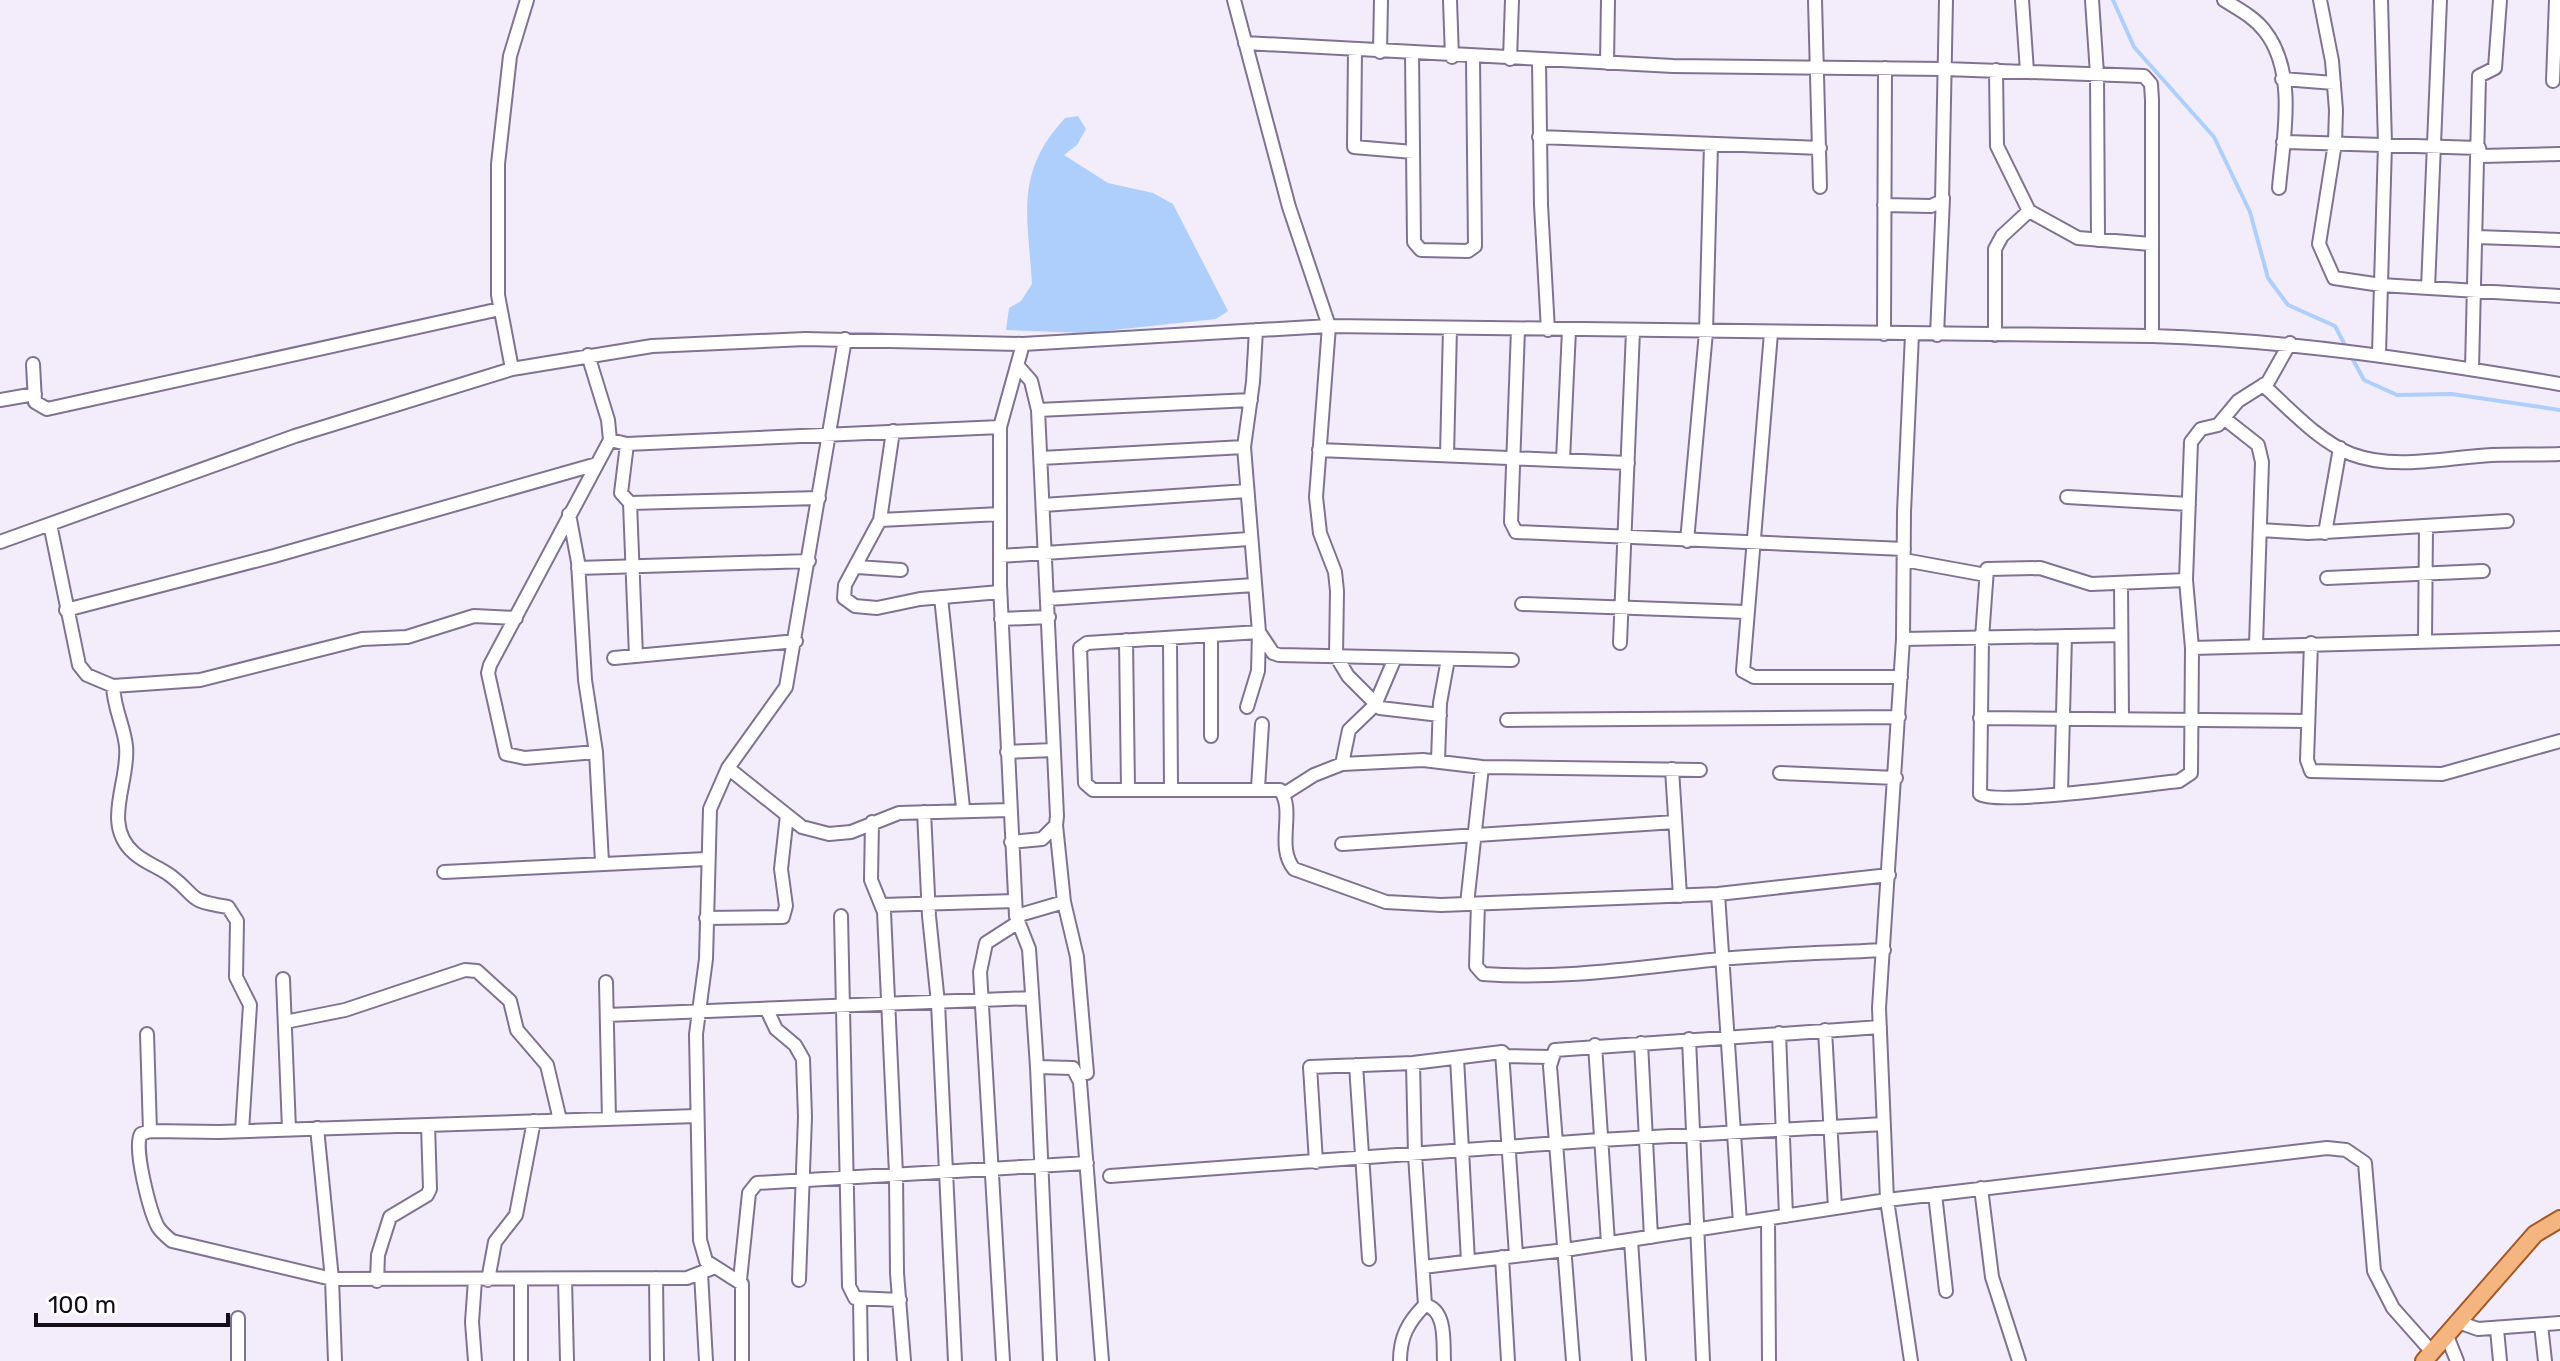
<svg xmlns="http://www.w3.org/2000/svg" width="2560" height="1361" font-family="Rubik,sans-serif">
	<style>
		.water { fill: #aecffb }
		.lines { fill: none; stroke-linecap: round; stroke-linejoin: round }
		.stream { stroke: #aecffb; stroke-width: 4 }
		.minor-casing { stroke: #807291; stroke-width: 16 }
		.major-casing { stroke: #a15a26; stroke-width: 20 }
		.minor { stroke: #fff; stroke-width: 12 }
		.major { stroke: #f5b581; stroke-width: 16 }
	</style>
	<rect width="100%" height="100%" fill="#f3edfb"/>
	<!-- water -->
	<path class="water" d="M 1078,116 L 1086,129 L 1077,145 L 1064,155 L 1108,183 L 1153,193 L 1173,204 L 1228,311 L 1216,319 L 1086,333 L 1006,330 L 1009,308 L 1021,301 L 1032,284 C 1028,216 1014,173 1065,118 Z"/>
	<g class="lines">
		<!-- stream -->
		<path class="stream" d="M 2113,0 L 2134,47 L 2214,137 L 2250,212 L 2268,278 L 2288,305 L 2335,326 L 2347,349
			M 2351,356 L 2364,380 L 2397,395 L 2452,394 L 2560,410"/>
		<defs>
			<path id="minor" d="M 1234,0 L 1289,207 L 1329,326 L 1316,497 L 1320,533 L 1335,572 L 1337,591 L 1336,656 L 1348,676 L 1380,708 L 1440,715
				M 1450,0 L 1452,57
				M 1815,0 L 1820,187
				M 2022,0 L 2027,71
				M 2092,0 L 2097,74 L 2098,240
				M 2224,0 C 2238,9 2254,17 2264,30 C 2298,72 2283,140 2279,188
				M 2320,0 L 2332,61 L 2336,110 L 2335,143 L 2319,244 L 2334,278 L 2381,285 L 2560,296
				M 1245,43 L 1673,66 L 1945,69 L 2144,76 L 2151,84 L 2152,100 L 2152,336
				M 1355,50 L 1354,147 L 1413,152
				M 1380,52 L 1381,0
				M 1412,54 L 1414,242 L 1421,250 L 1468,251 L 1475,246 L 1473,58
				M 1510,59 L 1512,0
				M 1539,61 L 1541,205 L 1548,330
				M 1607,63 L 1608,0
				M 1996,70 L 1997,146 L 2029,211 L 2078,238 L 2151,244
				M 2282,79 L 2334,83
				M 2553,81 L 2556,0
				M 1539,137 L 1820,148
				M 2283,142 L 2479,148 L 2481,156 L 2560,154
				M 1884,205 L 1931,206 L 1942,201 L 1946,0
				M 2476,237 L 2560,240
				M 2428,288 L 2440,0
				M 1518,329 L 1511,522 L 1516,532 L 1904,549
				M 1771,333 L 1743,671 L 1754,677 L 1901,677
				M 1884,334 L 1885,68
				M 1912,334 L 1904,512 L 1903,639 L 1879,1008 L 1887,1200 L 2327,1148 L 2346,1150 L 2365,1163 L 2374,1271 L 2393,1308 L 2432,1352
				M 1937,335 L 1943,198
				M 1995,335 L 1995,249 L 2002,236 L 2029,211
				M 1023,344 L 1000,427 L 1000,585 L 1016,916 L 1029,949 L 1037,1067 L 1073,1068 L 1080,1082 L 1102,1361
				M 2379,354 L 2385,144 L 2381,0
				M 588,355 L 608,420 L 610,440 L 490,665 L 488,673 L 506,754 L 525,758 L 596,752
				M 33,364 L 35,402 L 47,409 L 500,309
				M 512,369 L 498,295 L 498,164 L 510,56 L 527,0
				M 2472,369 L 2479,76 L 2495,68 L 2500,0
				M 2263,385 C 2289,408 2318,441 2351,454 C 2396,471 2446,457 2492,455 C 2514,454 2537,455 2560,454
				M 0,400 L 35,394
				M 1038,410 L 1251,400
				M 2225,419 L 2258,445 L 2262,462 L 2256,645
				M 893,431 L 880,520 L 845,585 L 844,598 L 855,606 L 877,608 L 920,599 L 1000,592
				M 610,440 L 627,444 L 1000,427
				M 627,444 L 621,493 L 630,503 L 819,498
				M 1319,450 L 1628,463
				M 1447,455 L 1450,328
				M 1041,458 L 1244,447
				M 1563,460 L 1569,330
				M 2067,497 L 2189,504
				M 630,503 L 636,656
				M 1043,505 L 1247,491
				M 569,514 L 578,562 L 585,680 L 596,752 L 602,862
				M 880,520 L 1000,514
				M 50,524 L 79,665 L 87,675 L 113,686 L 200,680 L 362,639 L 407,637 L 474,616 L 516,618
				M 2261,530 L 2308,533 L 2507,521
				M 2325,533 L 2340,448
				M 1687,541 L 1706,332 L 1711,144
				M 0,542 L 295,436 L 512,369 L 652,346 L 805,339 L 1023,344 L 1329,326 L 2152,336 C 2290,340 2424,361 2560,384
				M 1000,556 L 1249,539
				M 1904,560 L 1986,575
				M 857,567 L 901,570
				M 578,568 L 809,561
				M 2327,578 L 2483,571
				M 2186,580 L 2091,584 L 2040,568 L 1987,569 L 1982,638 L 1980,794 C 1996,806 2149,784 2179,781 L 2191,773 L 2192,648 L 2186,580 L 2191,442 L 2201,429 L 2218,425 L 2238,401 L 2268,382 L 2290,343
				M 2121,583 L 2122,719
				M 941,597 L 963,808
				M 1048,599 L 1254,585
				M 1522,604 L 1746,612
				M 66,610 L 274,556 L 597,464
				M 1001,619 L 1049,617
				M 1170,638 L 1171,789
				M 1903,639 L 2121,635
				M 1126,640 L 1128,789
				M 2425,641 L 2426,526
				M 1620,643 L 1633,331
				M 2311,643 L 2307,760 L 2311,771 L 2442,774 L 2560,741
				M 2192,648 L 2560,638
				M 614,658 L 796,641
				M 1512,660 L 1279,655 L 1273,653 L 1259,632 L 1087,643 L 1080,648 L 1085,783 L 1093,790 L 1280,790 C 1296,811 1275,846 1294,869 L 1386,902 L 1441,905 L 1718,894 L 1889,875
				M 113,686 C 114,709 124,726 126,746 C 130,781 101,824 134,853 C 145,863 159,867 171,876 C 200,898 184,900 228,907 L 237,921 L 236,977 L 250,1005 L 242,1131
				M 1247,707 L 1258,671 L 1259,632 L 1244,447 L 1253,382 L 1256,330
				M 1980,718 L 2308,721
				M 1507,720 L 1899,717
				M 1211,736 L 1211,635
				M 1007,752 L 1054,750
				M 1438,761 L 1440,703 L 1448,659
				M 1342,764 L 1349,730 L 1375,705 L 1395,658
				M 728,768 L 802,827 L 829,834 L 851,832 L 899,813 L 1010,810
				M 1672,769 L 1680,896
				M 1780,773 L 1896,778
				M 1258,788 L 1262,724
				M 2061,793 L 2065,636
				M 1284,794 L 1314,775 L 1342,764 L 1423,760 L 1482,767 L 1700,770
				M 924,812 L 929,916 L 938,1003 L 955,1361
				M 872,822 L 871,880 L 884,912 L 896,1174 L 897,1273 L 904,1361
				M 1056,825 L 1064,902 L 1077,957 L 1087,1073
				M 1011,842 L 1042,839 L 1056,825 L 1057,816 L 1038,410 L 1031,381 L 1017,365
				M 1342,844 L 1675,822
				M 444,872 L 706,859
				M 1718,894 L 1740,1223
				M 1467,904 L 1482,767
				M 1478,904 L 1476,966 L 1483,974 C 1563,980 1641,967 1720,959 C 1774,954 1830,953 1884,950
				M 882,905 L 1015,901
				M 841,916 L 849,1286 L 855,1298 L 900,1300
				M 1016,916 L 1064,902
				M 706,918 L 783,917 L 786,906 L 781,869 L 787,815
				M 283,979 L 289,1129
				M 606,982 L 609,1119
				M 767,1010 L 776,1029 L 795,1045 L 803,1059 L 805,1117 L 799,1280
				M 607,1015 L 1032,998
				M 285,1022 L 345,1010 L 465,970 L 477,971 L 510,1001 L 517,1030 L 547,1065 L 560,1120
				M 1825,1030 L 1835,1208
				M 1779,1033 L 1786,1216
				M 147,1034 L 150,1131
				M 1689,1039 L 1703,1361
				M 1641,1043 L 1651,1237
				M 1595,1045 L 1608,1243
				M 1502,1052 L 1516,1255
				M 1457,1058 L 1468,1261
				M 1356,1065 L 1369,1259
				M 1037,1067 L 1050,1361
				M 697,1116 L 219,1132 L 150,1131 L 141,1134 C 133,1148 150,1212 158,1227 C 162,1233 166,1236 172,1241 L 332,1279 L 687,1278 L 713,1268
				M 317,1128 L 332,1279 L 335,1361
				M 1316,1162 L 1310,1067 L 1413,1063 L 1502,1052 L 1506,1056 L 1552,1057
				M 1110,1176 L 1600,1140 L 1884,1124
				M 1981,1188 L 1992,1277 L 2019,1361
				M 1935,1194 L 1946,1291
				M 1768,1219 L 1769,1361
				M 1631,1240 L 1639,1361
				M 1502,1257 L 1508,1361
				M 1423,1267 L 1565,1250 L 1887,1200 L 1911,1361
				M 701,1273 L 706,1361
				M 656,1278 L 657,1361
				M 565,1279 L 567,1361
				M 488,1280 L 495,1242 L 516,1215 L 534,1121
				M 740,1280 L 749,1193 L 757,1183 L 1087,1163
				M 377,1281 L 378,1255 L 390,1217 L 427,1195 L 430,1189 L 428,1125
				M 860,1299 L 861,1361
				M 1425,1305 C 1447,1310 1443,1343 1444,1361
				M 238,1318 L 238,1361
				M 2458,1322 L 2478,1329 L 2560,1323
				M 2541,1325 L 2545,1361
				M 2497,1329 L 2500,1361
				M 2447,1336 L 2457,1361
				M 475,1361 L 472,1322 L 475,1280
				M 521,1361 L 521,1280
				M 742,1361 L 742,1284 L 706,1261 L 700,1240 L 696,1034 L 706,959 L 710,809 L 728,768 L 786,687 L 845,339
				M 1003,1361 L 980,972 L 986,943 L 1017,923
				M 1400,1361 C 1400,1337 1408,1322 1425,1305 L 1415,1155 L 1413,1063
				M 1573,1361 L 1550,1066 L 1555,1050 L 1880,1027"/>
			<path id="major" d="M 2424,1361 L 2535,1234 L 2560,1219"/>
		</defs>
		<!-- minor casing -->
		<use href="#minor" class="minor-casing"/>
		<!-- major casing -->
		<use href="#major" class="major-casing"/>
		<!-- minor -->
		<use href="#minor" class="minor"/>
		<!-- major -->
		<use href="#major" class="major"/>
	</g>
	<!-- scale -->
	<path d="M36 1313v12h192v-12" fill="none" stroke="#130e1a" stroke-width="4"/>
	<text x="48" y="1313" font-size="24" fill="#130e1a" stroke="#ffffff" stroke-width="6" paint-order="stroke">100 m</text>
</svg>
